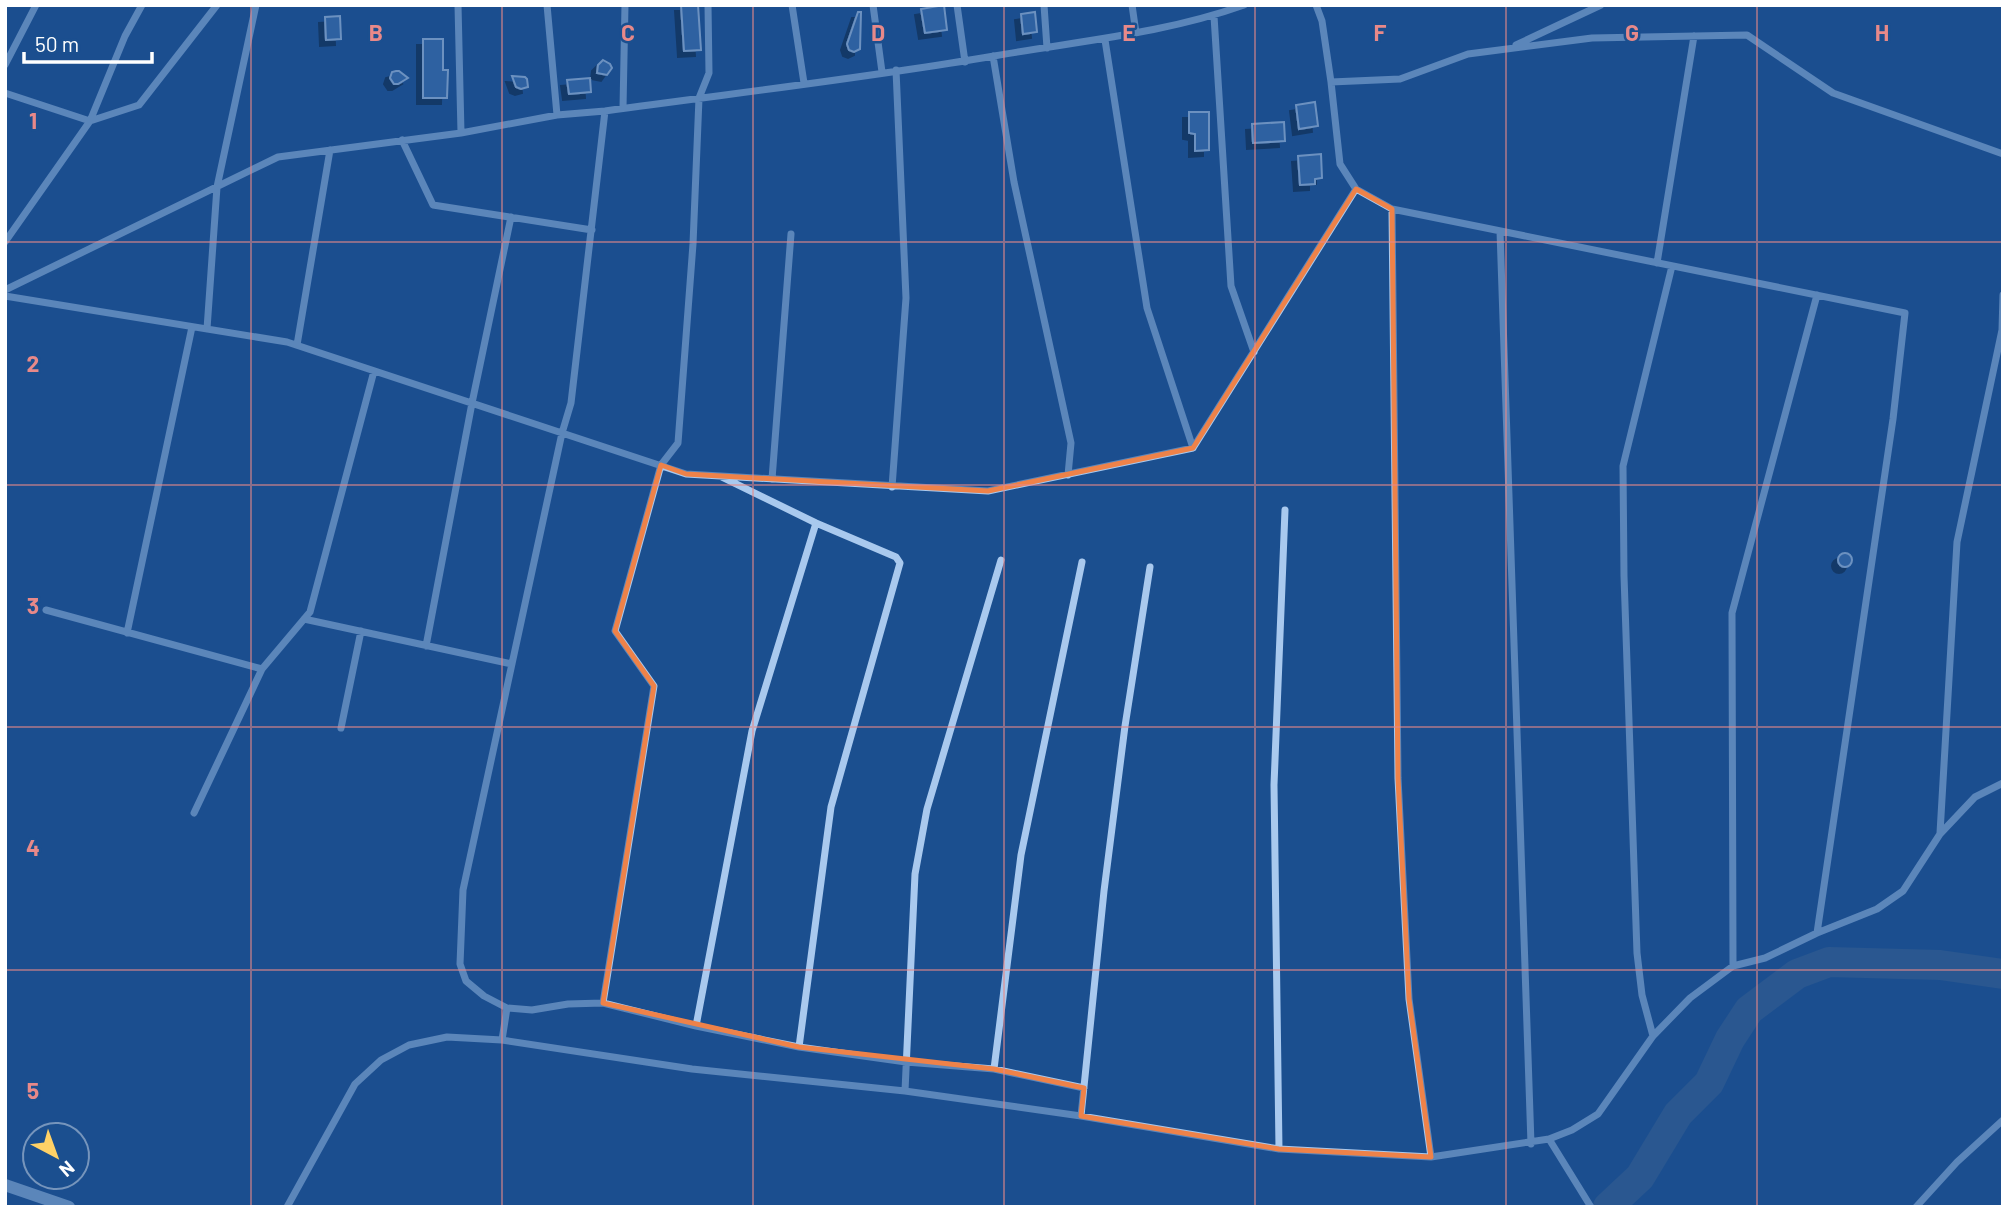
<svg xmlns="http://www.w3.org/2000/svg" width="2008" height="1212" font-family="Barlow,sans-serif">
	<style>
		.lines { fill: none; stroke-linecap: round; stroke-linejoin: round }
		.river { stroke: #3c6290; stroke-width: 30 }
		.building { fill: #4478b7; stroke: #cfe3fa; stroke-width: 2; filter: url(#shadow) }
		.minor { stroke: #a9c9ee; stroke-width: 7 }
		.tertiary { stroke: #a9c9ee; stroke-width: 12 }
		.marked { fill: none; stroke: #ee8249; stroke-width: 5; stroke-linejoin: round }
		.grid { fill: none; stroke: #e88989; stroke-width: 2; stroke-opacity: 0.55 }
		.grid-label { font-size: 23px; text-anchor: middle; font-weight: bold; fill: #e88989; stroke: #1b4f8f; stroke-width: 5; stroke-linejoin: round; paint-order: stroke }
	</style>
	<defs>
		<filter id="shadow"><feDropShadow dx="-6" dy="6" stdDeviation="0" flood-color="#0009"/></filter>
	</defs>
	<rect width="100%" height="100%" fill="#1b4f8f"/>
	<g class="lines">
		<!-- river -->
		<path class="river" d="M 1608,1207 L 1640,1177 L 1678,1114 L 1709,1083 L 1730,1039 L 1749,1010 L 1797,974 L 1829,962 L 1940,965 L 2003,974"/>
	</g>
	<!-- building -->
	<path class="building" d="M 681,5 L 698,5 L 701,50 L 684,51 Z
		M 944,5 L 947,30 L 925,33 L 921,9 Z
		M 858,12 L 861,12 L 860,49 L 854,52 L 849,50 L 847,44 Z
		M 1035,12 L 1037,32 L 1023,34 L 1021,14 Z
		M 340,16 L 341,39 L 326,40 L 325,17 Z
		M 423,39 L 443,39 L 443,70 L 448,70 L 447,98 L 423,98 Z
		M 603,60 L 610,64 L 612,68 L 607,75 L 597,73 L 598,65 Z
		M 396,71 L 399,71 L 408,78 L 398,84 L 394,84 L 390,78 L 392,72 Z
		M 512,76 L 525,77 L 527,79 L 528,87 L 521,89 L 516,87 Z
		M 590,78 L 591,92 L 569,94 L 567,80 Z
		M 1315,102 L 1318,126 L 1299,129 L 1296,105 Z
		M 1189,112 L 1209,112 L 1209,150 L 1195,151 L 1195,134 L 1189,133 Z
		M 1284,122 L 1285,141 L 1253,143 L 1252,124 Z
		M 1321,154 L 1322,178 L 1315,179 L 1315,184 L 1300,185 L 1298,156 Z
		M1838 560a7 7 0 1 1 14 0a7 7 0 1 1-14 0Z"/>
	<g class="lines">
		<!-- minor -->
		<path class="minor" d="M 458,5 L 461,133
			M 547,5 L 557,115
			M 792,5 L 804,83
			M 873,5 L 882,72
			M 957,5 L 965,62
			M 1044,5 L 1047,48
			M 1132,5 L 1136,33
			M 1316,5 L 1322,21 L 1331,82 L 1340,164 L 1356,189 L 1392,209 L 1905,313 L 1893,419 L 1817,933
			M 1214,16 L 1231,286 L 1254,352
			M 1105,40 L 1147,308 L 1193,448
			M 1516,45 L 1601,5
			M 993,56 L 1014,182 L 1071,443 L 1068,475
			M 5,65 L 36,5
			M 1331,82 L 1400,79 L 1468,54 L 1592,38 L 1747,35 L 1833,93 L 2003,154
			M 5,93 L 90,121 L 139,105 L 217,5
			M 623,108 L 625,5
			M 605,111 L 571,403 L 562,433 L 463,890 L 460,964 L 466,981 L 484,996 L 507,1008 L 532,1010 L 568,1004 L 603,1003 L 696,1026 L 799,1047 L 906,1062 L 994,1069 L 1084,1088
			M 402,140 L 433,205 L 592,230
			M 1392,209 L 1398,778 L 1409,999 L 1431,1157
			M 1500,231 L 1531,1144
			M 5,242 L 90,121 L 125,36 L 142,5
			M 1657,263 L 1694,36
			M 5,290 L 278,157 L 461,133 L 557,115 L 605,111 C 735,93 866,78 994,56 C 1078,41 1163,34 1244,5
			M 5,296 L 287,342 L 686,474 L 988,491 L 1193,448 L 1356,189
			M 207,329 L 217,187 L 256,5
			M 297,345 L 330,150
			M 722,477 L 816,523 L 896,557 L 900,563 L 831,807 L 799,1047
			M 772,479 L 791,234
			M 892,487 L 906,298 L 896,70
			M 46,610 L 262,669
			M 304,619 L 512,664
			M 127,633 L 192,327
			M 426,646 L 472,403 L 511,217
			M 341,728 L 361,631
			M 194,813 L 262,669 L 310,612 L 374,371
			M 1940,833 L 1957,542 L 2002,330 L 2003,295
			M 1733,966 L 1732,613 L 1817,295
			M 603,1003 L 654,686 L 615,631 L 661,465 L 678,443 L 693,244 L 699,98 L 709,73 L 708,5
			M 696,1026 L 752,731 L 816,523
			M 1653,1036 L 1642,995 L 1637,953 L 1624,576 L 1623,466 L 1672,266
			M 502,1040 L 507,1008
			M 994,1069 L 1021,855 L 1082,562
			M 905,1091 L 915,874 L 927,809 L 1001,560
			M 1081,1116 L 1104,891 L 1125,726 L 1150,567
			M 1549,1139 L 1591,1207
			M 1279,1149 L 1274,785 L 1285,510
			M 287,1207 L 355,1084 L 381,1060 L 409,1045 L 447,1037 L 502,1040 L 692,1069 L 905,1091 L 1081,1116 L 1279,1149 L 1431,1157 L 1549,1139 L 1572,1130 L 1598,1114 L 1653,1036 L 1690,998 L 1733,966 L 1765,958 L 1817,933 L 1877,909 L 1903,891 L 1940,834 L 1975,797 L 2003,783
			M 1916,1207 L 1957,1162 L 2003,1120"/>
		<!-- tertiary -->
		<path class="tertiary" d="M 5,1185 L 69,1207"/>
	</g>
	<!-- marked area -->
	<path d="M0 0H2008V1212H0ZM 1356,189 L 1392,209 L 1398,778 L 1409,999 L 1431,1157 L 1279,1149 L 1081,1116 L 1084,1088 L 994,1069 L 799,1047 L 603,1003 L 654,686 L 615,631 L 661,465 L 686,474 L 988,491 L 1193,448 Z" fill="#1b4f8f" fill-opacity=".55" fill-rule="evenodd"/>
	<path class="marked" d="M 1356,189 L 1392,209 L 1398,778 L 1409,999 L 1431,1157 L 1279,1149 L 1081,1116 L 1084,1088 L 994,1069 L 799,1047 L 603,1003 L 654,686 L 615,631 L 661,465 L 686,474 L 988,491 L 1193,448 Z"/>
	<!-- grid -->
	<path class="grid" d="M 251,5 L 251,1207M 502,5 L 502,1207M 753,5 L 753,1207M 1004,5 L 1004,1207M 1255,5 L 1255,1207M 1506,5 L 1506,1207M 1757,5 L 1757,1207M 5,242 L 2003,242M 5,485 L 2003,485M 5,727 L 2003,727M 5,970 L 2003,970"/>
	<g class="grid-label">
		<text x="376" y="41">B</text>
		<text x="628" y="41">C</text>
		<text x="878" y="41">D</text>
		<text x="1129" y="41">E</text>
		<text x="1380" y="41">F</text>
		<text x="1632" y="41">G</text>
		<text x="1882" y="41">H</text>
		<text x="33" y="129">1</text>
		<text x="33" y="372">2</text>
		<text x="33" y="614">3</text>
		<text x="33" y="856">4</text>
		<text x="33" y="1099">5</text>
	</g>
	<!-- border -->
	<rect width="2008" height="1212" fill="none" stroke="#ffffff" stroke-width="14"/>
	<!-- north arrow -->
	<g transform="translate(56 1156) rotate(139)"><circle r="33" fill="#1b4f8f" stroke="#7695bc" stroke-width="2"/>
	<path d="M0-5L12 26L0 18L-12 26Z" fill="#ffd166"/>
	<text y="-10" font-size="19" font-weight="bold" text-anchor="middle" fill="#ffffff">N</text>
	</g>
	<!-- scale -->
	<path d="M24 52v10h128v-10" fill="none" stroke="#ffffff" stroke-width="3.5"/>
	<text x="35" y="52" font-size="21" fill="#ffffff" stroke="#1b4f8f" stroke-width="5" paint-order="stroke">50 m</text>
</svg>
